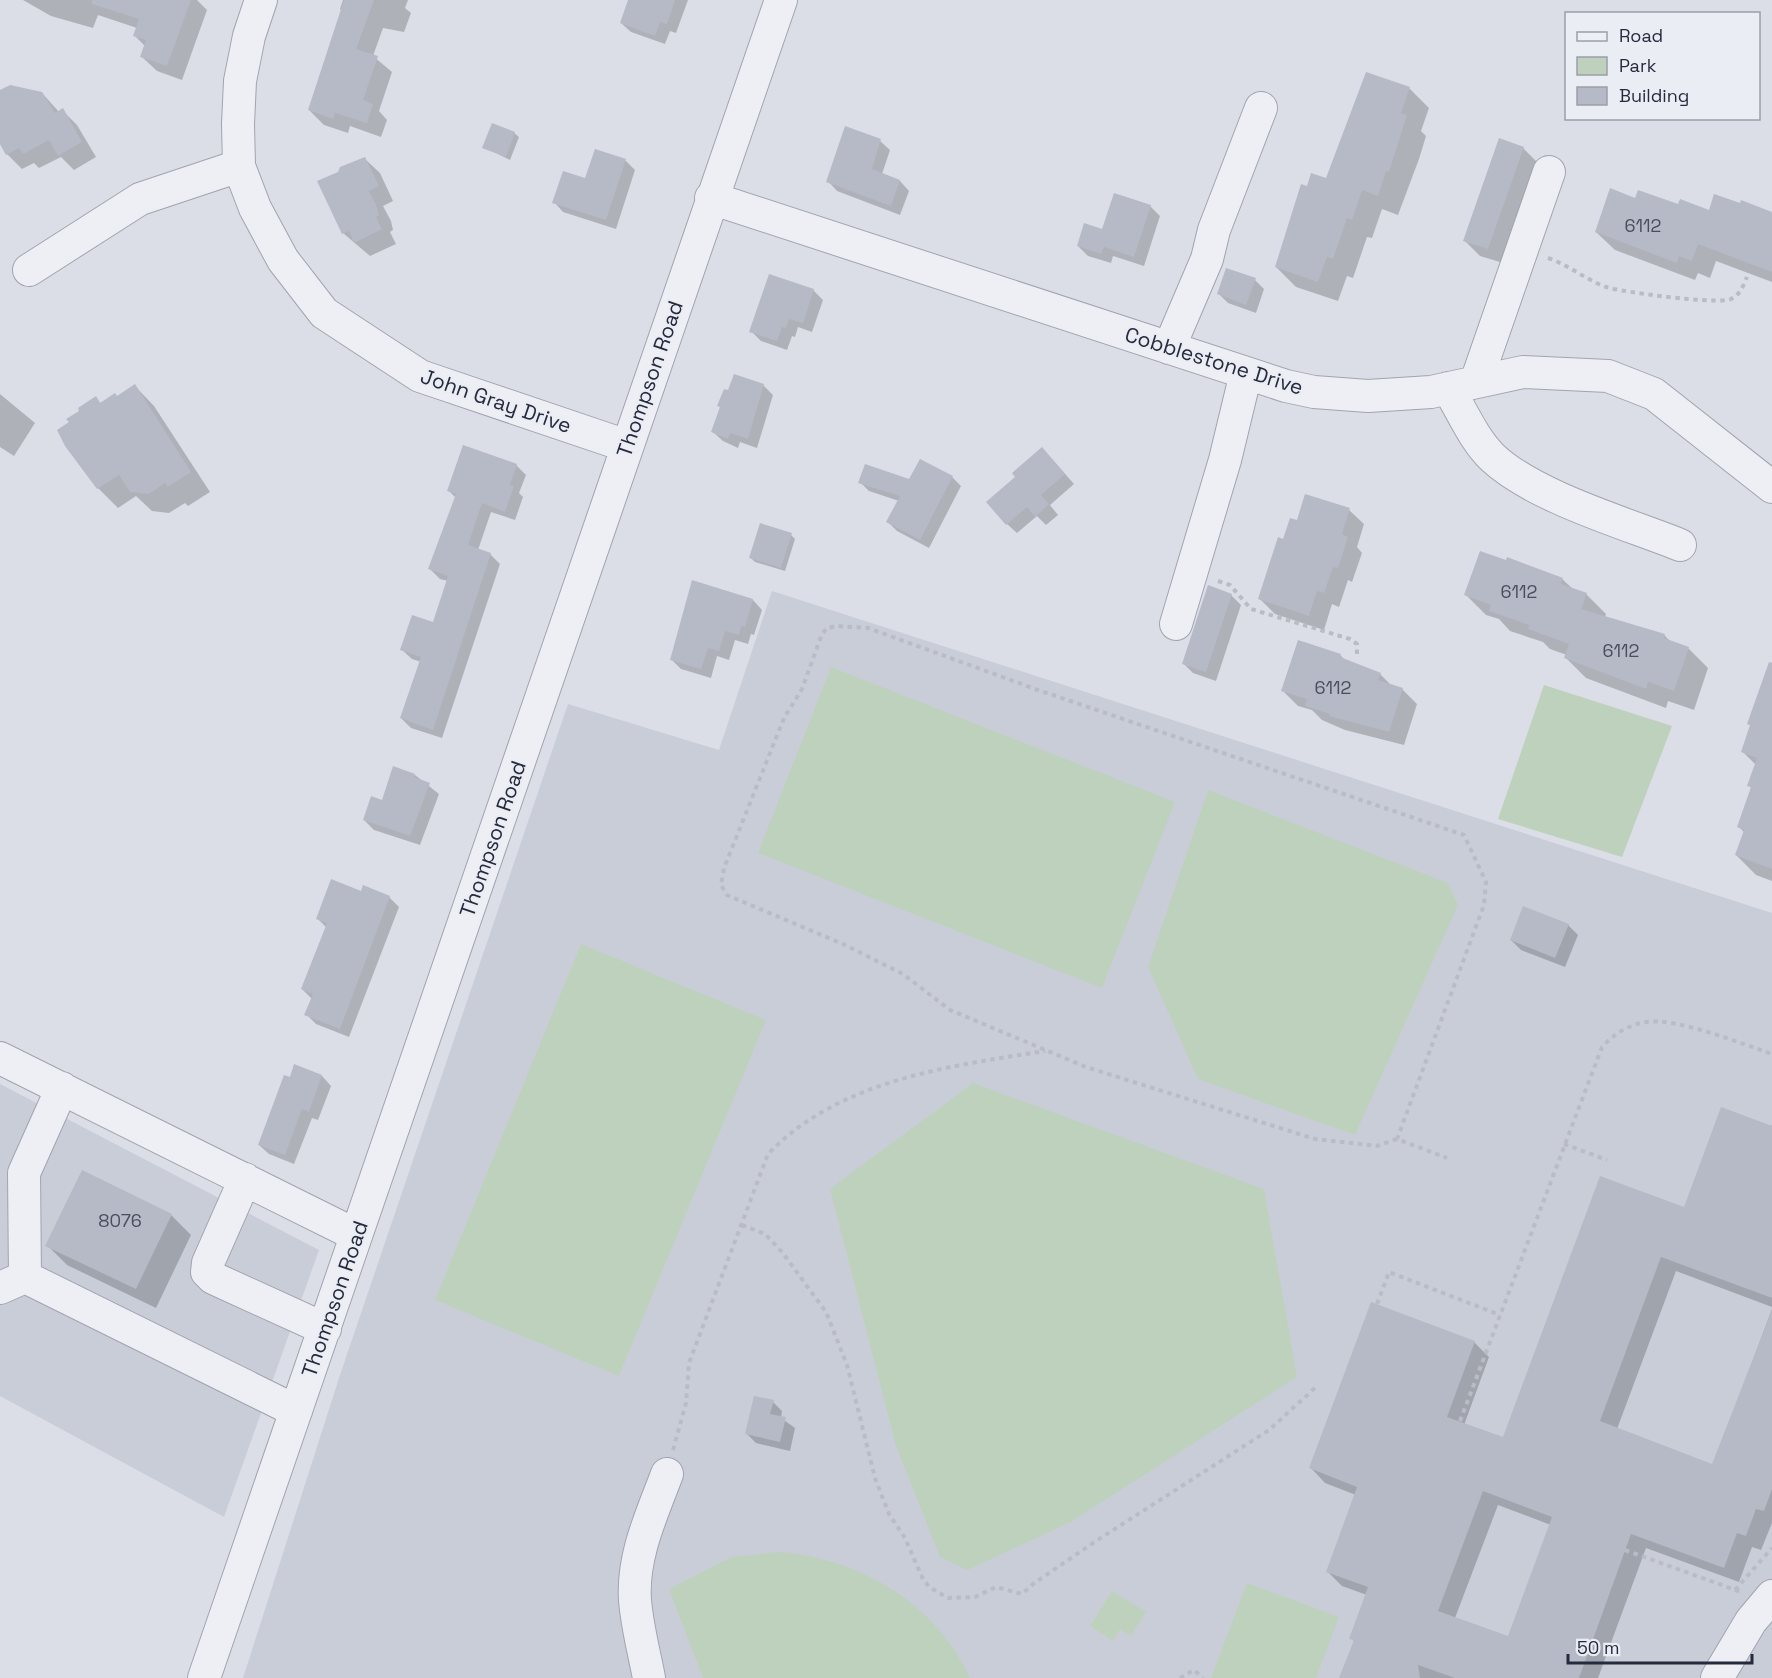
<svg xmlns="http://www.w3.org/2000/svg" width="1772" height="1678" font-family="'Space Grotesk',sans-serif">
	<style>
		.built { fill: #c9cdd8 }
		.green { fill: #bed1bc }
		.shadow { fill: #0003; fill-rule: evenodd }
		.building { fill: #b6b9c6; fill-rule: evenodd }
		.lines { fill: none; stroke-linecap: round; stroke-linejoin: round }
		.minor-casing { stroke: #a1a4b0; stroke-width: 34 }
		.path { stroke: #babcc5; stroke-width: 4; stroke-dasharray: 4.5 4.5; stroke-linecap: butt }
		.minor { stroke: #eeeff5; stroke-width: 32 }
		.labels { text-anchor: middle; stroke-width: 4.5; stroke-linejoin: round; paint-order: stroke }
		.number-label { font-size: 18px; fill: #494e5f }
		.street-label { font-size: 21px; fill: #252a3d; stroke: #ebedf4 }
	</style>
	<rect width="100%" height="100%" fill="#dbdee6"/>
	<!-- built -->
	<path class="built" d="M 772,591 L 1772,913 L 1772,1678 L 243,1678 L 340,1375 L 568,704 L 719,750 Z
		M 0,1084 L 319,1250 L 224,1517 L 0,1396 Z"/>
	<!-- green -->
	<path class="green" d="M 831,667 L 1175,802 L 1102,988 L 758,853 Z
		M 1544,685 L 1672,726 L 1622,857 L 1498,819 Z
		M 1208,790 L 1448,883 L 1458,905 L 1355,1135 L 1198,1079 L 1148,967 Z
		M 581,944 L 766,1020 L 619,1376 L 435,1300 Z
		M 973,1083 L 1264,1189 L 1297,1377 L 1069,1523 L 967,1570 L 940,1557 L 896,1446 L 830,1189 Z
		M 780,1552 C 860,1559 936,1603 970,1678 L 703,1678 L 669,1589 L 731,1557 Z
		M 1247,1583 L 1339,1617 L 1316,1678 L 1211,1678 Z
		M 1112,1591 L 1146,1612 L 1131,1636 L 1120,1629 L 1113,1641 L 1090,1626 Z"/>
	<!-- shadow -->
	<path class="shadow" d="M 23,0 L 197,0 L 207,10 L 182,80 L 157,71 L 142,57 L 145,46 L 135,36 L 137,28 L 98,15 L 93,28 L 51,16 Z
		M 343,0 L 408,0 L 405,8 L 411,13 L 404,32 L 383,28 L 373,56 L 392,72 L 379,111 L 387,120 L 381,137 L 350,126 L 348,133 L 324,125 L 309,110 L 342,11 L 340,9 Z
		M 630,0 L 688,0 L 676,33 L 670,31 L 665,44 L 631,32 L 621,23 Z
		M 1409,88 L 1429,108 L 1421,131 L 1426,136 L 1419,159 L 1398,215 L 1382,209 L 1372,238 L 1367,237 L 1353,278 L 1347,276 L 1338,301 L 1296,287 L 1276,267 L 1308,188 L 1327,180 Z
		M 0,92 L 42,93 L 59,112 L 62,110 L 77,125 L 96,157 L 74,170 L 61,157 L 39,168 L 34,163 L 22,169 L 7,154 L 0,141 Z
		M 514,133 L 519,137 L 510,160 L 484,147 Z
		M 880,141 L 890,150 L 882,174 L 900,181 L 909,191 L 900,215 L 837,191 L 828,181 Z
		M 1523,148 L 1538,163 L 1503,263 L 1480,256 L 1465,241 Z
		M 596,151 L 626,161 L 635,170 L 616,229 L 563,212 L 554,202 L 586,180 Z
		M 365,159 L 380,173 L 393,201 L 383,206 L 391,221 L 393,230 L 390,232 L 396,244 L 370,256 L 343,233 Z
		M 1636,200 L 1710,212 L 1772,212 L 1772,282 L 1716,261 L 1710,278 L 1698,273 L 1695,280 L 1615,250 L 1596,232 Z
		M 1150,206 L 1160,216 L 1144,266 L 1113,256 L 1111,263 L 1088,256 L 1078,246 Z
		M 1255,280 L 1264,289 L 1256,313 L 1228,303 L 1219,294 Z
		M 813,290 L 823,300 L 812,332 L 798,327 L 795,337 L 792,336 L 787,350 L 761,341 L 751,331 Z
		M 734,376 L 764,386 L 773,395 L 757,448 L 740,442 L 738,448 L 723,441 L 713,432 L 721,408 L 719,406 L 729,392 Z
		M 135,386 L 154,406 L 210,492 L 188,506 L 185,503 L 169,513 L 152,511 L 136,496 L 118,508 L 98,488 L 71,423 L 96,398 L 101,404 L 117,398 Z
		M 0,394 L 35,423 L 14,456 L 0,447 Z
		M 1052,459 L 1074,484 L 1050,505 L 1058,515 L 1046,525 L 1037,516 L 1017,533 L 1007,524 Z
		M 516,465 L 526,475 L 519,493 L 523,497 L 515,520 L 491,512 L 478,550 L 490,554 L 500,564 L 442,738 L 411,728 L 401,718 L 421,662 L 412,659 L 402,650 L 434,624 L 448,581 L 440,579 L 430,569 L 456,498 L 448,490 Z
		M 952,477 L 961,486 L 929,548 L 897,531 L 888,522 L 899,501 L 869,491 L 860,482 Z
		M 1349,510 L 1364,524 L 1357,547 L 1362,553 L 1352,582 L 1348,580 L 1339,607 L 1332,604 L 1324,630 L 1275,614 L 1260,599 L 1284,541 L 1298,522 Z
		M 791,535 L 795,539 L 785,571 L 755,562 L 751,558 Z
		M 1562,579 L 1573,589 L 1586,594 L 1606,614 L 1605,617 L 1664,635 L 1672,643 L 1688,648 L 1708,668 L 1694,710 L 1668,701 L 1666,708 L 1586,678 L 1566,658 L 1567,655 L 1550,649 L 1543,642 L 1510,631 L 1499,619 L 1486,615 L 1466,595 Z
		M 1231,595 L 1241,605 L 1216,681 L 1193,673 L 1183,663 Z
		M 753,600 L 762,610 L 754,635 L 751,634 L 748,644 L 735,640 L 729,660 L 717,656 L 711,678 L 681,669 L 671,659 Z
		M 1340,655 L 1346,661 L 1380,674 L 1392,686 L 1402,689 L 1417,704 L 1404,745 L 1345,730 L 1322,720 L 1312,710 L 1298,706 L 1283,691 Z
		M 1772,672 L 1772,881 L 1756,875 L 1736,855 L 1744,832 L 1739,827 L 1752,789 L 1749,785 L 1756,765 L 1743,752 Z
		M 415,775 L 439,794 L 420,845 L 374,830 L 364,820 Z
		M 361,893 L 389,897 L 399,907 L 349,1037 L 316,1024 L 306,1014 L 312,999 L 302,989 L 327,928 L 317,918 Z
		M 1568,925 L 1578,935 L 1565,967 L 1521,950 L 1511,940 Z
		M 295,1066 L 322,1076 L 331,1086 L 318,1120 L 312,1118 L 294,1164 L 269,1154 L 259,1145 Z
		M 1772,1128 L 1772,1307 L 1676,1271 L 1617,1429 L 1713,1466 L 1772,1309 L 1772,1523 L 1761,1550 L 1752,1547 L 1739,1582 L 1646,1548 L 1598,1678 L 1343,1678 L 1355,1642 L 1351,1638 L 1367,1595 L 1342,1586 L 1327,1571 L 1356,1495 L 1325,1483 L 1311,1468 L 1474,1342 L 1489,1357 L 1464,1425 L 1504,1439 L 1685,1209 ZM 1498,1505 L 1551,1525 L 1508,1638 L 1455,1618 Z
		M 171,1215 L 191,1235 L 156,1308 L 67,1265 L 47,1245 Z
		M 773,1402 L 782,1411 L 781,1418 L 795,1428 L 790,1451 L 756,1443 L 747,1434 Z"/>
	<!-- building -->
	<path class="building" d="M 92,0 L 191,0 L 167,66 L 140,57 L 146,40 L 133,36 L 139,19 L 92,4 Z
		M 344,0 L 374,0 L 356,49 L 378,56 L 363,100 L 373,104 L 367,123 L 335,113 L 333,119 L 308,110 Z
		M 628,0 L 675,0 L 667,24 L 660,22 L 655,36 L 620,23 Z
		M 1366,72 L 1410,87 L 1401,113 L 1407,115 L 1389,172 L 1386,171 L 1378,196 L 1362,190 L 1352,220 L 1347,218 L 1333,259 L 1327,257 L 1318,282 L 1275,267 L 1301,184 L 1307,186 L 1311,173 L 1326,178 Z
		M 10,85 L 42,92 L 55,113 L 63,108 L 82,142 L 58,156 L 49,140 L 23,154 L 19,148 L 6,155 L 0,144 L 0,90 Z
		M 492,123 L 515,132 L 506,157 L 482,148 Z
		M 845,126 L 881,139 L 872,169 L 900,180 L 891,206 L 826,182 Z
		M 1499,138 L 1524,147 L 1488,249 L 1463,241 Z
		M 595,149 L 626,159 L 606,220 L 552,203 L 563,171 L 585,178 Z
		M 365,157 L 379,186 L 369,191 L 376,205 L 379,215 L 376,217 L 382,229 L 354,243 L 349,231 L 342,234 L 317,181 L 338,172 L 340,167 Z
		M 1610,188 L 1635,198 L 1638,190 L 1678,204 L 1680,199 L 1709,210 L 1714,194 L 1740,203 L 1741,200 L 1772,212 L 1772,272 L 1698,244 L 1692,261 L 1679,256 L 1677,263 L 1595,232 Z
		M 1114,193 L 1151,205 L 1134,257 L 1104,247 L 1101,254 L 1077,246 L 1084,223 L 1102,229 Z
		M 1226,268 L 1256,278 L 1246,305 L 1217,294 Z
		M 769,274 L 814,289 L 803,323 L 789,319 L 786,328 L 782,327 L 777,341 L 749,332 Z
		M 734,374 L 764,384 L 748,439 L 730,433 L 728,439 L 711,432 L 720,407 L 717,406 L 724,389 L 728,390 Z
		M 135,384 L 191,472 L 168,487 L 165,483 L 149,494 L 130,492 L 119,475 L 97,489 L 65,446 L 57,430 L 69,422 L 66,419 L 79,411 L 78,408 L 96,396 L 100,403 L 115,393 L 117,396 Z
		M 463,445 L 517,464 L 510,485 L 514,486 L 505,512 L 482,503 L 468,545 L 491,553 L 433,730 L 400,718 L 421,657 L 400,650 L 412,615 L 433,622 L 448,576 L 428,569 L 456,494 L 447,491 Z
		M 1042,447 L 1065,474 L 1041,495 L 1049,504 L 1035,517 L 1027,507 L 1006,525 L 986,502 L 1015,477 L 1012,473 Z
		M 920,459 L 953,476 L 920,540 L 886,522 L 900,496 L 858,483 L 865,464 L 909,479 Z
		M 1305,494 L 1350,508 L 1342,534 L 1348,537 L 1338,568 L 1333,567 L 1324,593 L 1317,591 L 1309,616 L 1258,599 L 1278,537 L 1283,539 L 1290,518 L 1297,520 Z
		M 760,523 L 792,533 L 781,568 L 749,558 Z
		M 1480,551 L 1506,560 L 1507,557 L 1563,578 L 1561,584 L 1587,593 L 1581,609 L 1665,634 L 1664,638 L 1689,647 L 1674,691 L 1648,682 L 1646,689 L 1564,658 L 1569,644 L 1528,629 L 1529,625 L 1489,611 L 1491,605 L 1464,595 Z
		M 692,580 L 753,599 L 745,627 L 741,626 L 739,635 L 725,631 L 719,651 L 708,648 L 701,669 L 670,660 Z
		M 1208,585 L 1232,594 L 1206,672 L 1182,664 Z
		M 1298,640 L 1341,654 L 1340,657 L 1381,673 L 1378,680 L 1403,688 L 1389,732 L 1329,716 L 1330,714 L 1305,706 L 1307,699 L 1281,691 Z
		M 1769,662 L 1772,663 L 1772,869 L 1735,855 L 1744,830 L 1737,827 L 1751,787 L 1747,786 L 1757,758 L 1741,752 L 1750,725 L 1747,724 Z
		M 393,766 L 415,774 L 414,777 L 430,783 L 410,836 L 363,820 L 371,796 L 382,800 Z
		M 331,879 L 361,891 L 363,885 L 390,896 L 340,1029 L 304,1015 L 313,994 L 301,989 L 327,923 L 316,919 Z
		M 1523,906 L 1569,924 L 1555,958 L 1510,940 Z
		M 294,1064 L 322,1075 L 309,1112 L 302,1109 L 285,1155 L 258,1145 L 284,1075 L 290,1077 Z
		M 1721,1107 L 1772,1126 L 1772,1298 L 1661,1257 L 1600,1421 L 1712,1464 L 1772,1310 L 1772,1489 L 1764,1511 L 1756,1509 L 1746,1536 L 1737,1533 L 1724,1568 L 1631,1534 L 1579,1678 L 1455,1678 L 1418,1665 L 1420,1678 L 1339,1678 L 1354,1640 L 1349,1639 L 1368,1587 L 1326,1572 L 1357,1487 L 1309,1468 L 1371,1302 L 1475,1341 L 1447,1417 L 1503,1437 L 1600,1176 L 1684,1207 ZM 1483,1491 L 1552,1517 L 1508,1636 L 1438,1611 Z
		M 82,1170 L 172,1214 L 136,1289 L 45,1246 Z
		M 754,1396 L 774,1400 L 770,1414 L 786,1417 L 780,1442 L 745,1434 Z"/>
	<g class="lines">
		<defs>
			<path id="minor" d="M 261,0 L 249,36 L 240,81 L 238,124 L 239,166 L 255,208 L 283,260 L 324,313 L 420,376 L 627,446
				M 711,198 L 1286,386 L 1314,392 L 1368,396 L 1431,392 L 1523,372 L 1608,376 L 1654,394 L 1772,487
				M 29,270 L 140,199 L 239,166
				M 1169,348 L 1207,259 L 1214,230 L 1261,108
				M 1476,382 L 1549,172
				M 1448,388 C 1462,411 1474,440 1493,458 C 1535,497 1625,523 1680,545
				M 1176,624 L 1225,460 L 1246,373
				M 0,1058 L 356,1235
				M 245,1179 L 208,1263 L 207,1272 L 213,1278 L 325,1329
				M 25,1277 L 24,1173 L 62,1088
				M 0,1288 L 25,1277 L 296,1411
				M 204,1678 L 781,0
				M 649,1678 C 644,1652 637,1626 635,1600 C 632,1556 652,1514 667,1474
				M 1717,1678 L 1751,1621 L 1772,1596"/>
		</defs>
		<!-- minor casing -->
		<use href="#minor" class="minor-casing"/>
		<!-- path -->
		<path class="path" d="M 1548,258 C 1569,265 1586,280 1606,287 C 1621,292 1719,305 1731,299 C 1740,295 1743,286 1747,277
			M 1218,581 L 1230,585 L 1251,609 L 1350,639 L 1357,644 L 1357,657
			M 1772,1126 L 1772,1125
			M 1397,1139 L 1377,1146 L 1315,1139 L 1086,1067 L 950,1010 L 903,974 L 843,944 L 727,895 L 721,885 L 724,868 L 784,718 L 802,689 L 822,634 L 827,628 L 837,626 L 868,628 L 1038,690 L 1464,835 L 1486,882 L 1484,905 L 1397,1139 L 1447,1158
			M 1564,1144 L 1607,1160
			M 742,1225 L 765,1234 L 782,1252 L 826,1312 L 847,1365 L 875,1478 L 889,1514 L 905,1538 L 922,1577 L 929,1587 L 948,1598 L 975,1597 L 996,1587 L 1022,1594 L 1033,1584 L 1093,1543 L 1269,1430 L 1316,1387
			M 1377,1304 L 1389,1272 L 1500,1315
			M 1460,1421 L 1602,1047 C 1614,1034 1628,1025 1646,1022 C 1676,1017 1742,1044 1772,1054
			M 673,1450 L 686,1403 L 689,1363 L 768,1154 C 839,1080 949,1066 1045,1051
			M 1625,1550 L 1741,1592
			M 1735,1590 L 1772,1548
			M 1180,1678 L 1194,1670 L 1203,1678"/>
		<!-- minor -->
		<use href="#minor" class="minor"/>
	</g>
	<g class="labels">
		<!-- number labels -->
		<g class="number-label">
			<text x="1643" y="232">6112</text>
			<text x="1519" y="598">6112</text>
			<text x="1621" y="657">6112</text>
			<text x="1333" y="694">6112</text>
			<text x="120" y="1227">8076</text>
		</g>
		<!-- street labels -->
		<g class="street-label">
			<text transform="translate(1214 361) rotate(17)" y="7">Cobblestone Drive</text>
			<text transform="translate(650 379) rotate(-71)" y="7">Thompson Road</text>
			<text transform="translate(496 401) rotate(19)" y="7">John Gray Drive</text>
			<text transform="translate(493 839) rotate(-71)" y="7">Thompson Road</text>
			<text transform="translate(335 1299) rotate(-71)" y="7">Thompson Road</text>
		</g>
	</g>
	<!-- legend -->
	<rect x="1565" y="12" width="195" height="108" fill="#ebedf4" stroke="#9c9fab" stroke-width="1.5"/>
	<rect x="1577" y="32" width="30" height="9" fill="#eeeff5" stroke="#9c9fab" stroke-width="1.5"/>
	<text x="1619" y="42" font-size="18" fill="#252a3d">Road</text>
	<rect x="1577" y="57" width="30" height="18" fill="#bed1bc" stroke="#9c9fab" stroke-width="1.5"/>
	<text x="1619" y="72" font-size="18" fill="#252a3d">Park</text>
	<rect x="1577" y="87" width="30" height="18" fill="#b6b9c6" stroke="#9c9fab" stroke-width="1.5"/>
	<text x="1619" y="102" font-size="18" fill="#252a3d">Building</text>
	<!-- scale -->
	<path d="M1568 1654v9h184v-9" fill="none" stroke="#252a3d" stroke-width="3"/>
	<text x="1577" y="1654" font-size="18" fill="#252a3d" stroke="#ebedf4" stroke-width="4.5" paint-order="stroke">50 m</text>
</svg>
